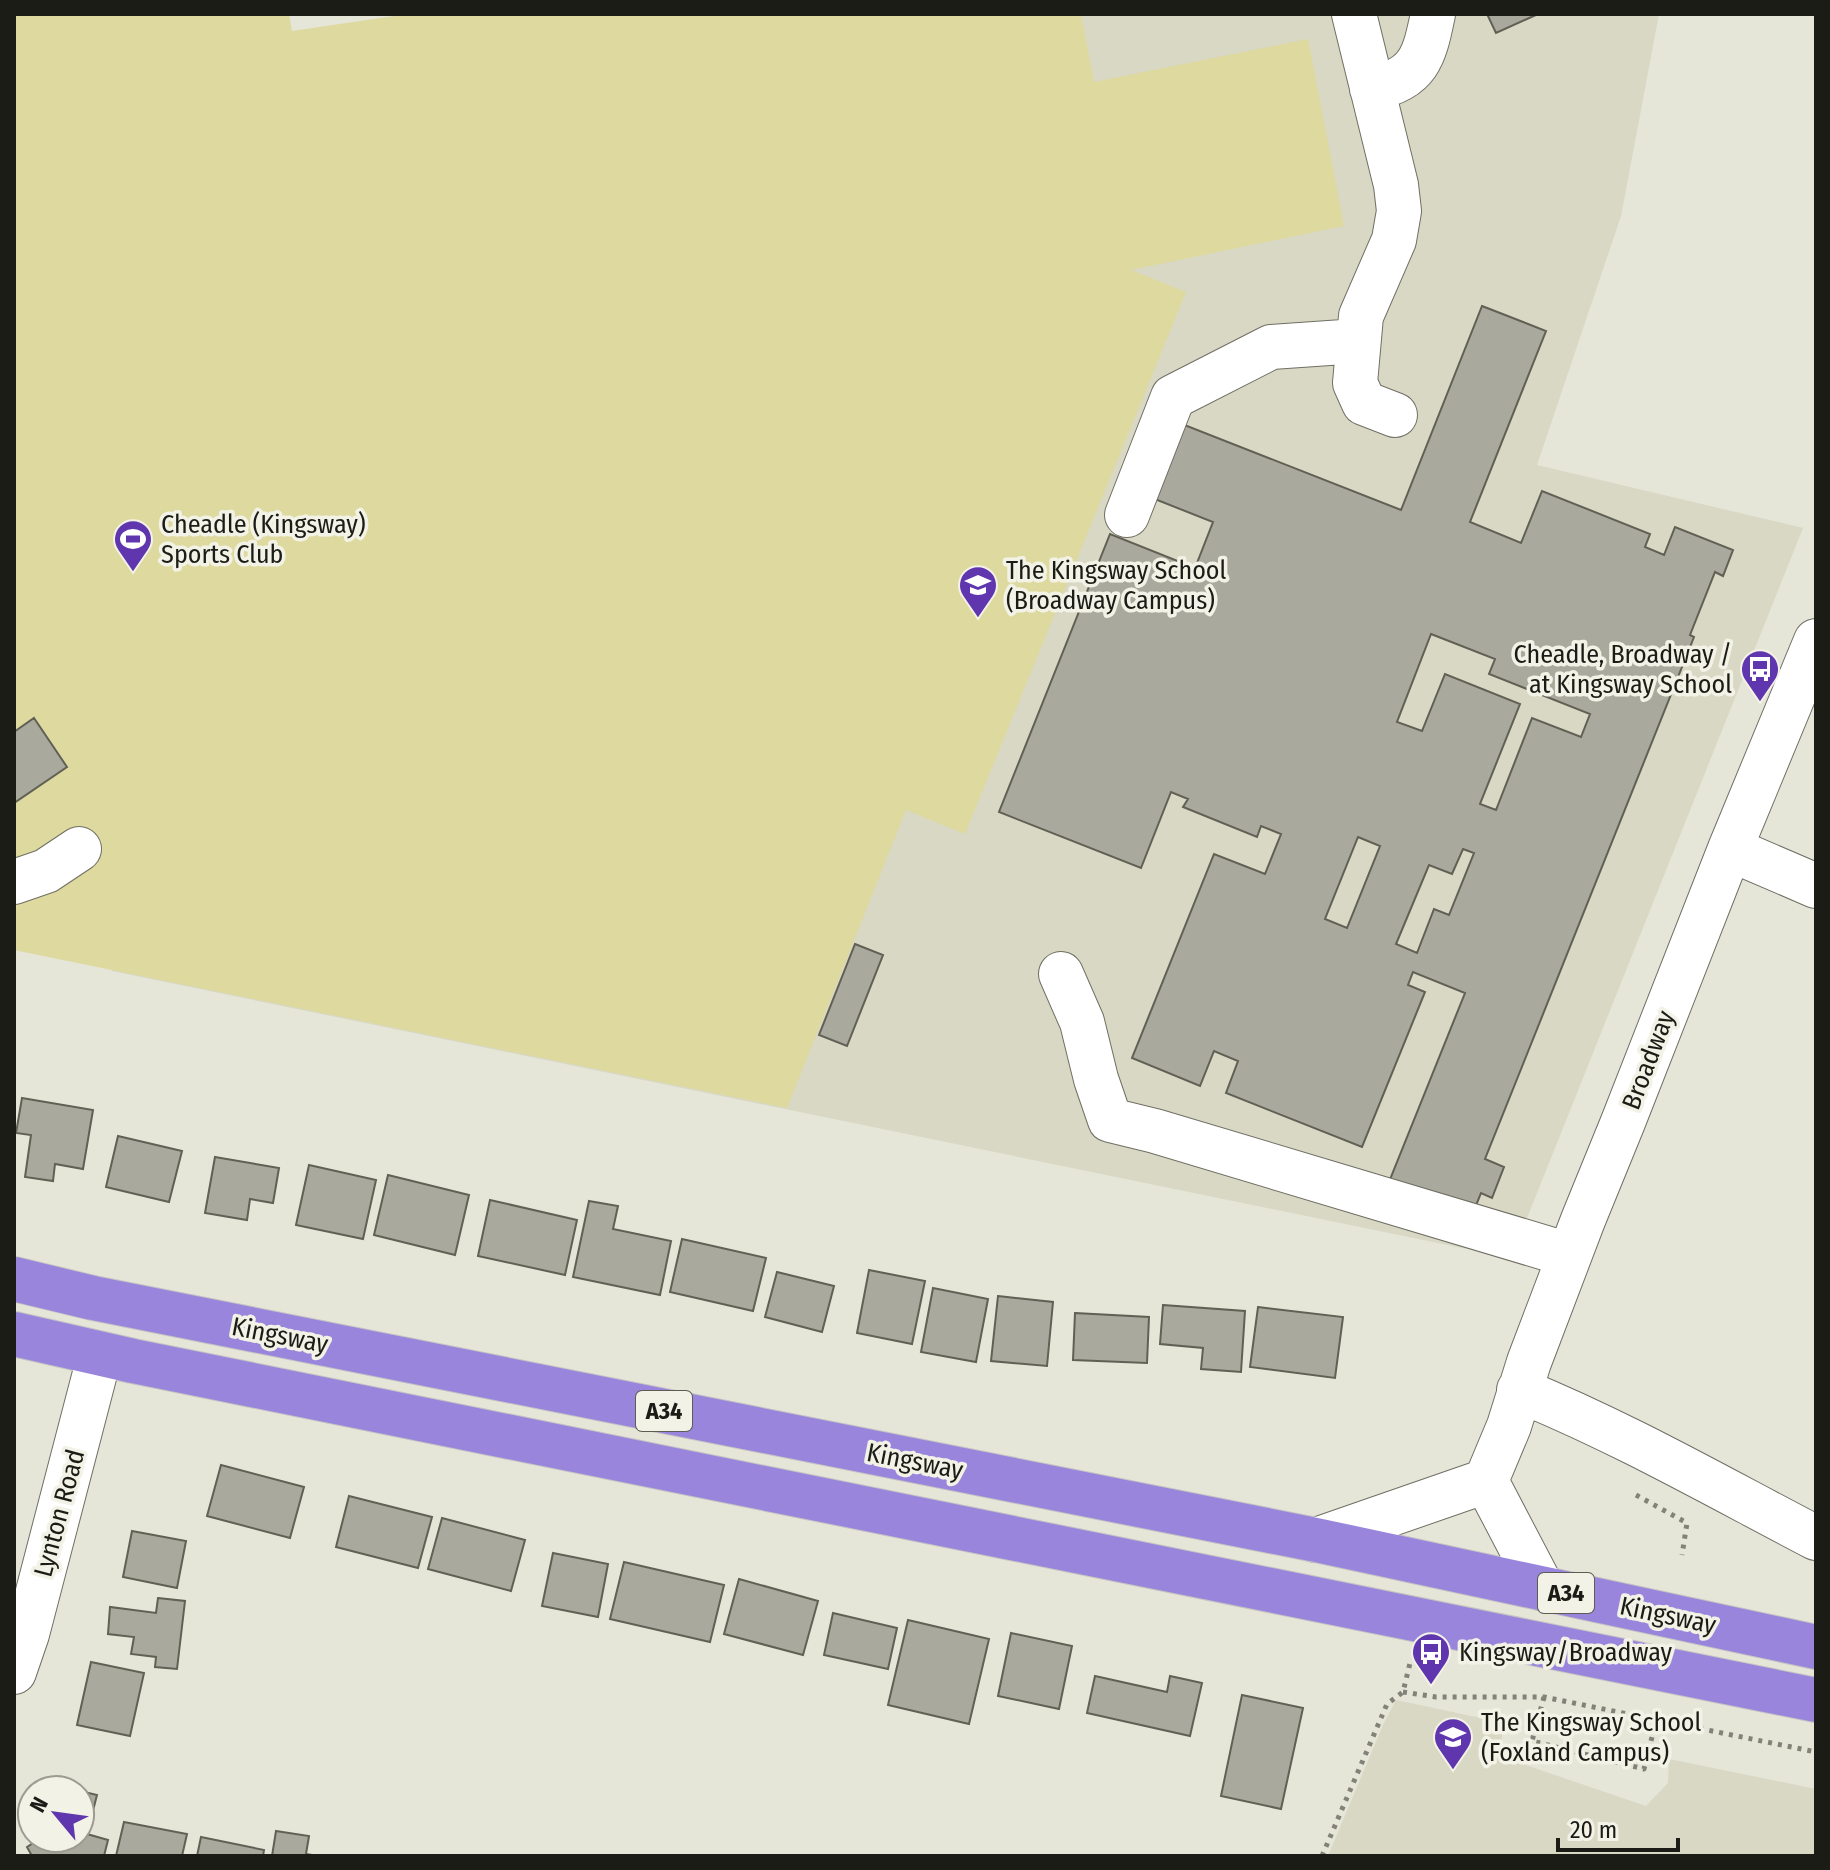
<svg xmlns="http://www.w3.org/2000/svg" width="1830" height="1870" font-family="'Fira Sans Condensed',sans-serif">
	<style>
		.built { fill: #d9d8c4 }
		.green { fill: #ddd99f }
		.building { fill: #aaa99d; stroke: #606055; stroke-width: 2; fill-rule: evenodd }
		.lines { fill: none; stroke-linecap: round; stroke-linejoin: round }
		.minor-casing { stroke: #706f64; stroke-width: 46 }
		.highway-casing { stroke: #c4c4c3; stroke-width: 46 }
		.path { stroke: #828279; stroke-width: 5; stroke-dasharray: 4 6; stroke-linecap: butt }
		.minor { stroke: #fff; stroke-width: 44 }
		.highway { stroke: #9985dc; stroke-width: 44 }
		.labels { text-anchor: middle; stroke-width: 7; stroke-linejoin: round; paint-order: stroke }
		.shield { fill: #f3f2e6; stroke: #5c5c55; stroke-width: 2 }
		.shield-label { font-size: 24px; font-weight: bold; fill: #1c1c17 }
		.poi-label { font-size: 26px; fill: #1c1c17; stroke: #f3f2e6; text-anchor: start }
		.street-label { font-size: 26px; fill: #1c1c17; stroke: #f3f2e6 }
	</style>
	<rect width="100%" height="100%" fill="#e5e5d8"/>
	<!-- built -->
	<path class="built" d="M 408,14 L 1659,14 L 1621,216 L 1537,465 L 1803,528 L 1511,1258 L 112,971 Z
		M 1396,1700 L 1504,1723 L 1499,1756 L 1646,1806 L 1668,1783 L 1669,1759 L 1816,1789 L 1816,1856 L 1328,1856 L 1383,1725 Z"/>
	<!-- green -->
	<path class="green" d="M 25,14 L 289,14 L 292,31 L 408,14 L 1081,14 L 1094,82 L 1308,39 L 1344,226 L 1131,270 L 1186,292 L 965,834 L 906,810 L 787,1108 L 14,950 L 14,16 Z"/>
	<!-- building -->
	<path class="building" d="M 1487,14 L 1538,14 L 1496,33 Z
		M 1482,306 L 1546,331 L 1470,522 L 1521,543 L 1542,491 L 1650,534 L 1645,547 L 1664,555 L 1675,527 L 1733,550 L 1723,576 L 1715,572 L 1690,635 L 1694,637 L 1485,1159 L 1504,1167 L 1492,1198 L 1481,1193 L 1470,1220 L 1387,1187 L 1465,993 L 1413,972 L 1408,985 L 1425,992 L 1362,1147 L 1226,1093 L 1238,1061 L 1214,1051 L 1200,1086 L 1132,1058 L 1214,854 L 1265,874 L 1281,834 L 1261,826 L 1257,837 L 1183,807 L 1188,799 L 1171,792 L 1141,868 L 999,812 L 1110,534 L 1195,568 L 1213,522 L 1147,496 L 1177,422 L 1401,510 ZM 1431,634 L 1495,659 L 1489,674 L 1590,714 L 1581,737 L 1532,718 L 1496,810 L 1480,804 L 1520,704 L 1445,674 L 1422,731 L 1397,722 ZM 1358,837 L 1380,846 L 1347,928 L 1325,919 ZM 1463,849 L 1474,853 L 1449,915 L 1434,909 L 1417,953 L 1396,944 L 1429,865 L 1452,874 Z
		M 34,718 L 67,767 L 14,803 L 14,732 Z
		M 855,944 L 883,955 L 847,1046 L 819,1035 Z
		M 22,1098 L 93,1110 L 83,1169 L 55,1164 L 53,1181 L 25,1177 L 31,1135 L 16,1133 Z
		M 118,1136 L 182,1151 L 169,1202 L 106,1187 Z
		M 215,1157 L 279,1168 L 273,1203 L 250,1199 L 247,1220 L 205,1213 Z
		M 309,1165 L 376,1180 L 363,1239 L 296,1225 Z
		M 388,1175 L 469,1195 L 455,1255 L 374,1235 Z
		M 490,1200 L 577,1220 L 565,1275 L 478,1256 Z
		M 589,1201 L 618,1206 L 613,1229 L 671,1241 L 660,1295 L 573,1277 Z
		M 682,1239 L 766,1258 L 753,1311 L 670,1292 Z
		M 869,1270 L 925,1281 L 912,1344 L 857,1333 Z
		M 777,1272 L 834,1286 L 822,1332 L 765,1317 Z
		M 933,1288 L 988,1299 L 976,1362 L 921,1352 Z
		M 998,1296 L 1053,1302 L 1047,1366 L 991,1361 Z
		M 1163,1305 L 1245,1311 L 1241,1372 L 1201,1369 L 1203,1348 L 1160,1344 Z
		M 1258,1307 L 1343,1317 L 1335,1378 L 1250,1367 Z
		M 1075,1313 L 1149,1317 L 1147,1363 L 1073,1360 Z
		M 221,1465 L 304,1487 L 290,1538 L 207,1516 Z
		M 349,1496 L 432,1517 L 418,1568 L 336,1547 Z
		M 442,1518 L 525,1540 L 511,1591 L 428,1569 Z
		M 132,1531 L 186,1541 L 177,1588 L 123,1577 Z
		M 553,1553 L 608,1564 L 598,1617 L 542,1606 Z
		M 624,1562 L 724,1585 L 710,1642 L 610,1619 Z
		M 739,1579 L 818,1601 L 803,1655 L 724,1634 Z
		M 158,1598 L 185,1601 L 177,1669 L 155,1667 L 156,1657 L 131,1654 L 134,1637 L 108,1634 L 110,1607 L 156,1613 Z
		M 833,1613 L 897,1628 L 888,1669 L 824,1655 Z
		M 908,1620 L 989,1639 L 969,1724 L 888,1705 Z
		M 1011,1633 L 1072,1646 L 1059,1709 L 998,1696 Z
		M 91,1662 L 144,1673 L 130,1736 L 77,1725 Z
		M 1095,1676 L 1167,1692 L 1170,1676 L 1202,1683 L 1190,1736 L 1087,1713 Z
		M 1242,1695 L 1303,1708 L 1281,1809 L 1221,1796 Z
		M 80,1791 L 97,1795 L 87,1834 L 108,1840 L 104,1856 L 32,1856 L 27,1847 L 33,1843 L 35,1838 L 80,1838 Z
		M 124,1822 L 187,1834 L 182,1856 L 116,1856 Z
		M 276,1831 L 309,1836 L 306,1854 L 318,1856 L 272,1856 Z
		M 201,1837 L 264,1850 L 263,1856 L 197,1856 Z"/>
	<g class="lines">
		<defs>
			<path id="minor" d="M 1354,14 L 1396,185 L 1399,211 L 1394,240 L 1361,316 L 1355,383 L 1364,403 L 1395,415
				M 1372,89 C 1419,78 1424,58 1433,14
				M 1127,515 L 1173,397 L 1271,347 L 1358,341
				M 1730,849 L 1816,886
				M 14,882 L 46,871 L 79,849
				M 1061,974 L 1082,1022 L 1096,1079 L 1110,1120 L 1155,1131 L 1569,1255
				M 1519,1390 C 1622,1432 1718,1487 1816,1538
				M 1486,1481 L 1542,1588
				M 1316,1540 L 1486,1481 L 1509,1426 L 1529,1362 L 1583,1220 L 1623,1122 L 1730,849 L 1816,641
				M 14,1672 L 27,1634 L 100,1354"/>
			<path id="highway" d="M 14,1279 L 93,1298 L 1316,1540 L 1816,1647
				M 14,1334 L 133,1361 L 1816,1700"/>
		</defs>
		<!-- minor casing -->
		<use href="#minor" class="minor-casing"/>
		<!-- highway casing -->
		<use href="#highway" class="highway-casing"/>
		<!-- path -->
		<path class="path" d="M 1636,1495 L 1687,1523 L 1682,1555
			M 1403,1692 L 1436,1697 L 1544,1697 L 1816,1752
			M 1544,1697 L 1532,1741 L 1644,1769 L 1654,1729
			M 1322,1856 L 1387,1704 L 1403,1692 L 1411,1659"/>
		<!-- minor -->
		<use href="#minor" class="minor"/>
		<!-- highway -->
		<use href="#highway" class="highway"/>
	</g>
	<!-- icons -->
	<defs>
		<symbol id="stadium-pin" viewBox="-11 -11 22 30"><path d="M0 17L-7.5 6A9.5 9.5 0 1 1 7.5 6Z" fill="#5f36ae" stroke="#f3f2e6"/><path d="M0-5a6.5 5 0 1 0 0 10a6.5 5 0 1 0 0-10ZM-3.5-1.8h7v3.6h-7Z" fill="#fff"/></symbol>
		<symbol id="school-pin" viewBox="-11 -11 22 30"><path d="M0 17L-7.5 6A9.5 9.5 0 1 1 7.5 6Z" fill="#5f36ae" stroke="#f3f2e6"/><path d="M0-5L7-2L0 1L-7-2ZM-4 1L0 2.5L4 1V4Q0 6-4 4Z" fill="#fff"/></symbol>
		<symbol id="bus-pin" viewBox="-11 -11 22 30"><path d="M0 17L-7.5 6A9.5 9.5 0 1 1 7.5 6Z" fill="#5f36ae" stroke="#f3f2e6"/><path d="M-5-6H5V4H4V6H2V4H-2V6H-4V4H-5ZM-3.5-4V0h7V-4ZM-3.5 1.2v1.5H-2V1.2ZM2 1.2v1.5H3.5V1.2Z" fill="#fff"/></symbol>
	</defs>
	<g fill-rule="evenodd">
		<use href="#stadium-pin" x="111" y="517" width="44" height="60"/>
		<use href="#school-pin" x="956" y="563" width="44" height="60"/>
		<use href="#bus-pin" x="1738" y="647" width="44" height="60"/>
		<use href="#bus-pin" x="1409" y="1630" width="44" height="60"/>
		<use href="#school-pin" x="1431" y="1715" width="44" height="60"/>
	</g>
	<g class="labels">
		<!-- shield labels -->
		<g class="shield">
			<rect x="636" y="1391" width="56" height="40" rx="6"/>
			<rect x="1538" y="1573" width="56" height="40" rx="6"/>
		</g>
		<g class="shield-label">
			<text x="664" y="1419">A34</text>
			<text x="1566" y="1601">A34</text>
		</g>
		<!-- poi labels -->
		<g class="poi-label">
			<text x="161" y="533">Cheadle (Kingsway)<tspan x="161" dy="30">Sports Club</tspan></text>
			<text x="1006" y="579">The Kingsway School<tspan x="1006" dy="30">(Broadway Campus)</tspan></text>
			<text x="1732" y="663" text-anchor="end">Cheadle, Broadway /<tspan x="1732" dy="30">at Kingsway School</tspan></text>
			<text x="1459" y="1661">Kingsway/Broadway</text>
			<text x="1481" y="1731">The Kingsway School<tspan x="1481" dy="30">(Foxland Campus)</tspan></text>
		</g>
		<!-- street labels -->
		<g class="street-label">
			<text transform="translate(1648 1060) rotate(-69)" y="9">Broadway</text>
			<text transform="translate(280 1335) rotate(11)" y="9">Kingsway</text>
			<text transform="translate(915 1461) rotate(11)" y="9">Kingsway</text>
			<text transform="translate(59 1513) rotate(-75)" y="9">Lynton Road</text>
			<text transform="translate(1668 1615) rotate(12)" y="9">Kingsway</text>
		</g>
	</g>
	<!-- border -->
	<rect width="1830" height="1870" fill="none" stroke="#1c1c17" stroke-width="32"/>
	<!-- north arrow -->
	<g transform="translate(56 1814) rotate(299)"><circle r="38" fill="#f3f2e6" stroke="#9d9c93" stroke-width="2"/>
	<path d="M0-6L14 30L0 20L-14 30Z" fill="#5f36ae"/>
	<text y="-12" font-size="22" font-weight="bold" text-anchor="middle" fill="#1c1c17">N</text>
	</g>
	<!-- scale -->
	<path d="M1558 1838v12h120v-12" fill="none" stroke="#1c1c17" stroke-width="4"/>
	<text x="1570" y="1838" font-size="24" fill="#1c1c17" stroke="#f3f2e6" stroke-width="6" paint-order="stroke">20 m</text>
</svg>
